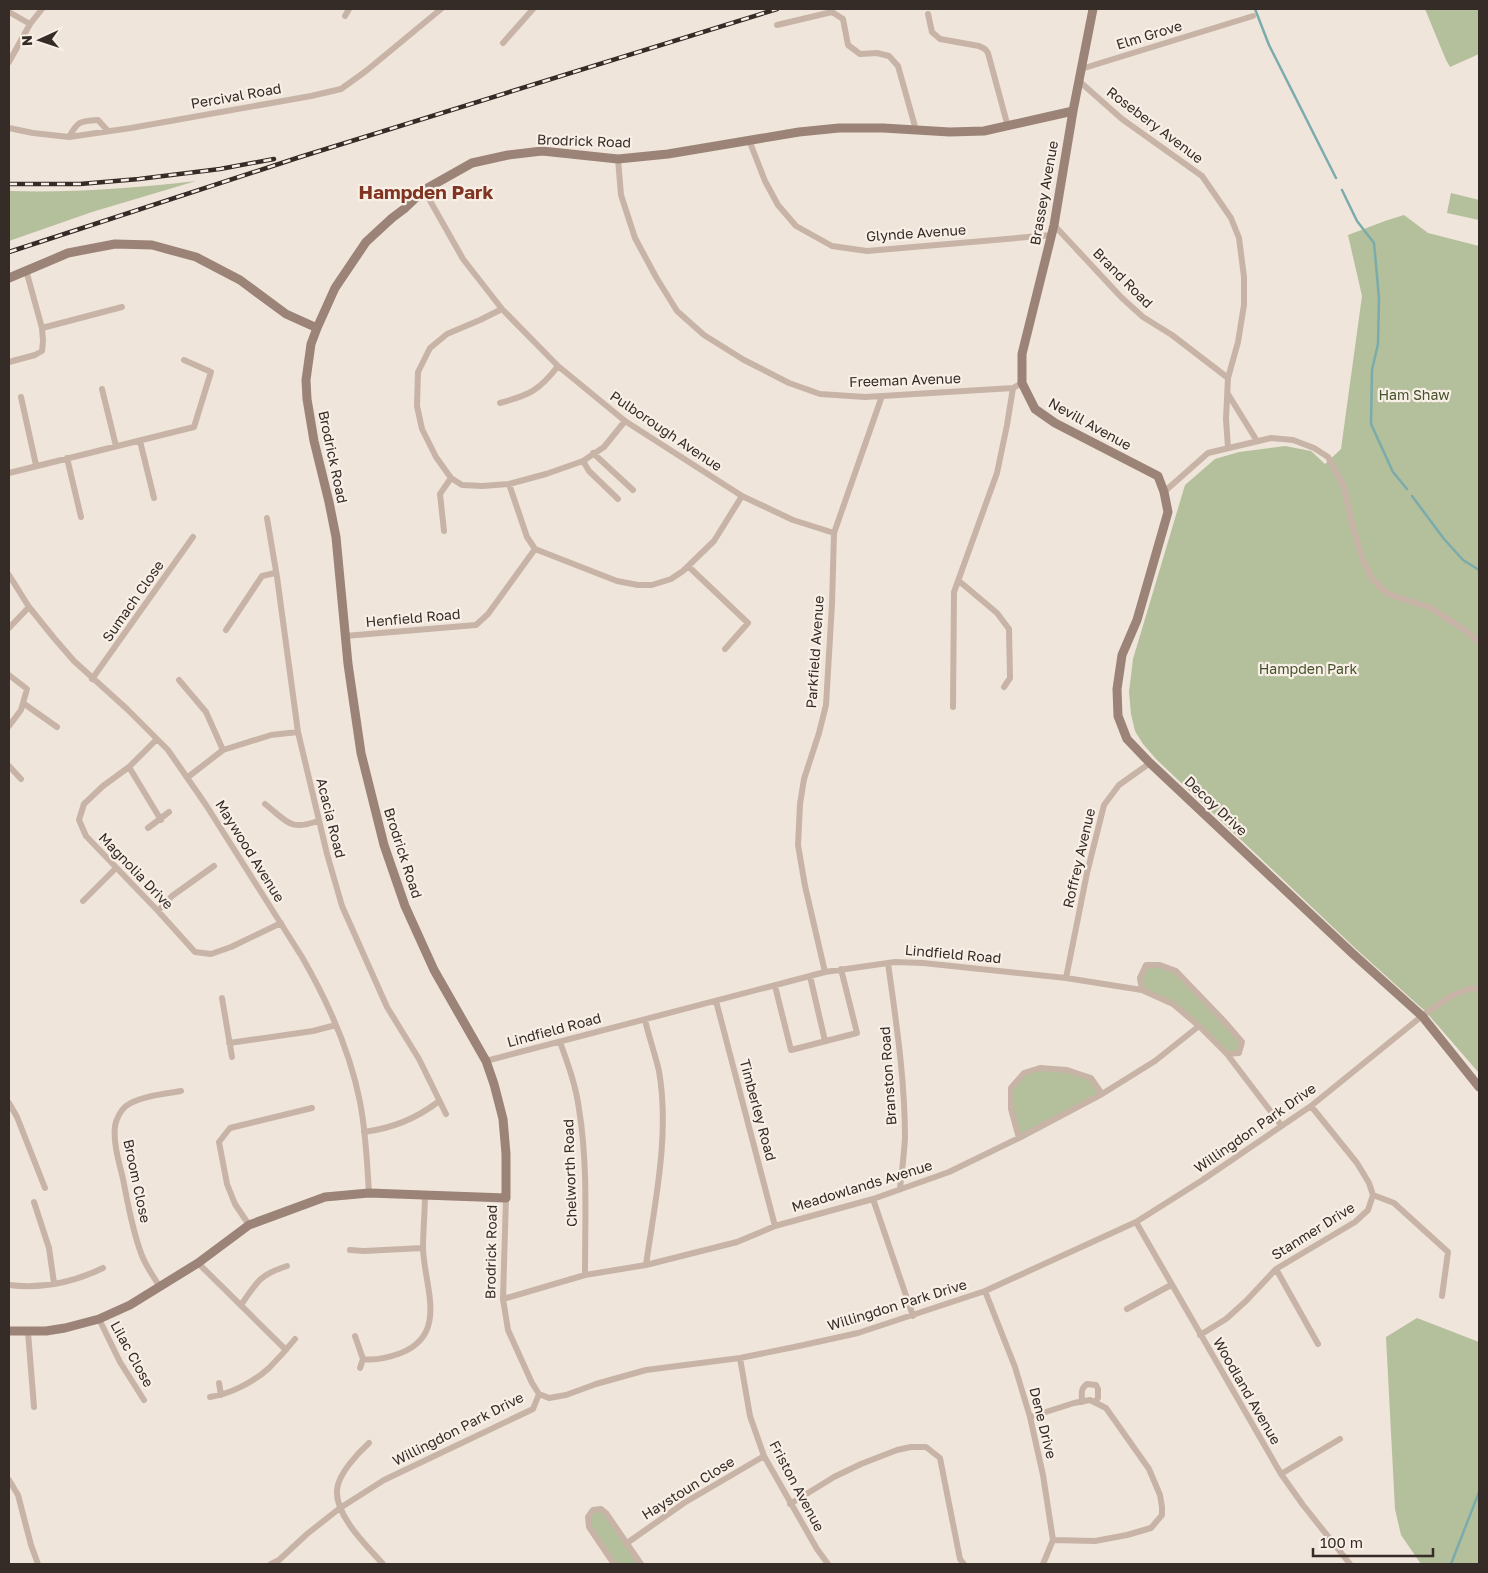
<svg xmlns="http://www.w3.org/2000/svg" width="1488" height="1573" font-family="'Golos Text',sans-serif">
	<style>
		.green { fill: #b4bf9b }
		.lines { fill: none; stroke-linecap: round; stroke-linejoin: round }
		.stream { stroke: #7aacac; stroke-width: 2.5 }
		.street { stroke: #c8b4a7; stroke-width: 6 }
		.secondary { stroke: #9b8378; stroke-width: 9 }
		.rail-casing { stroke: #352b27; stroke-width: 4.5 }
		.rail { stroke: #f8efe6; stroke-width: 2.5; stroke-dasharray: 8; stroke-linecap: butt }
		.labels { text-anchor: middle; stroke-width: 4.5; stroke-linejoin: round; paint-order: stroke }
		.street-label { font-size: 14px; fill: #352b27; stroke: #f8efe6 }
		.park-label { font-size: 14px; fill: #46522c; stroke: #f8efe6 }
		.district-label { font-size: 19px; font-weight: bold; fill: #803523; stroke: #f8efe6 }
	</style>
	<rect width="100%" height="100%" fill="#f0e5da"/>
	<!-- green -->
	<path class="green" d="M 1425,9 L 1479,9 L 1479,54 L 1450,67 L 1446,60 Z
		M 196,181 L 92,212 L 9,241 L 9,191 C 71,193 134,188 196,181 Z
		M 1451,193 L 1479,200 L 1479,220 L 1447,213 Z
		M 1404,215 L 1428,233 L 1479,246 L 1479,1073 L 1426,1012 L 1356,949 L 1156,759 L 1143,744 L 1135,731 L 1131,714 L 1129,692 L 1133,659 L 1185,485 L 1215,459 L 1239,452 L 1285,446 L 1311,451 L 1325,464 L 1341,449 L 1362,296 L 1348,235 L 1385,221 Z
		M 1146,965 L 1176,971 L 1242,1042 L 1239,1053 L 1227,1054 L 1173,1004 L 1142,990 L 1140,978 Z
		M 1040,1068 L 1067,1070 L 1091,1078 L 1102,1094 L 1019,1138 L 1014,1123 L 1011,1088 L 1024,1073 Z
		M 1417,1318 L 1479,1342 L 1479,1564 L 1421,1564 L 1401,1535 L 1395,1509 L 1386,1337 Z
		M 601,1509 L 641,1564 L 614,1564 L 589,1527 L 588,1517 L 593,1510 Z"/>
	<g class="lines">
		<!-- stream -->
		<path class="stream" d="M 1255,9 L 1269,45 L 1336,178
			M 1342,190 L 1357,221 L 1374,243 L 1379,298 L 1378,344 L 1372,370 L 1371,424 L 1393,472 L 1407,489
			M 1412,496 L 1444,539 L 1463,560 L 1479,570
			M 1451,1564 L 1479,1492"/>
		<!-- street -->
		<path class="street" d="M 9,12 L 30,24
			M 928,14 L 932,32 L 940,39 L 979,46 L 985,49 L 988,53 L 1008,127
			M 345,16 L 349,9
			M 777,25 L 832,12 L 843,19 L 848,45 L 860,54 L 877,53 L 889,56 L 898,66 L 916,130
			M 503,43 L 533,9
			M 9,62 L 30,24 L 42,9
			M 1081,69 L 1253,16
			M 1079,81 L 1122,119 L 1202,176 L 1231,218 L 1239,238 L 1244,277 L 1244,305 L 1238,342 L 1228,378 L 1226,419 L 1228,448
			M 9,128 L 33,133 L 69,137 L 131,128 L 311,96 L 341,89 L 366,71 L 441,9
			M 69,137 C 78,121 80,121 98,120 L 108,131
			M 749,140 L 765,181 L 778,205 L 796,226 L 832,246 L 867,251 L 1052,235
			M 618,159 L 621,195 L 635,238 L 656,277 L 677,311 L 704,335 L 744,360 L 789,383 L 820,394 L 865,397 L 882,396 L 1013,388 L 1022,383
			M 424,190 L 463,259 L 502,309 L 558,366 L 625,421 L 742,496 L 793,520 L 834,533
			M 1054,225 L 1121,297 L 1143,317 L 1172,335 L 1228,378
			M 26,270 L 42,328
			M 502,309 L 480,320 L 447,334 L 430,348 L 418,372 L 417,406 L 422,429 L 436,457 L 451,478 L 462,485 L 482,486 L 509,484 L 546,474 L 583,461 L 604,447 L 625,421
			M 9,362 L 35,355 L 42,351 L 43,341 L 42,328 L 122,307
			M 102,389 L 116,446
			M 1228,394 L 1257,441
			M 21,397 L 36,465
			M 500,403 C 529,395 539,391 558,366
			M 140,441 L 154,498
			M 593,453 L 633,490
			M 67,458 L 81,517
			M 583,461 L 589,471 L 618,499
			M 9,473 L 194,427 L 211,372 L 184,360
			M 509,484 L 527,537 L 535,549 L 617,581 L 638,585 L 652,585 L 671,579 L 683,571 L 714,541 L 742,496
			M 1164,492 L 1208,453 L 1271,438 L 1293,440 L 1314,448 L 1328,457 L 1344,487 L 1351,520 L 1362,558 L 1372,579 L 1388,594 L 1431,608 L 1469,633 L 1479,643
			M 267,518 L 277,577 L 298,732 L 327,854 L 342,906 L 387,1007 L 419,1059 L 446,1114
			M 444,531 L 440,494 L 451,478
			M 688,566 L 748,623 L 725,649
			M 9,575 L 29,607 L 54,638 L 74,661 L 127,709 L 168,750 L 206,805 L 302,957 C 328,1002 350,1051 360,1102 C 366,1132 367,1163 369,1193
			M 959,581 L 997,613 L 1009,629 L 1010,678 L 1004,687
			M 9,628 L 29,607
			M 226,630 L 262,576 L 275,573
			M 345,636 L 476,625 L 488,614 L 535,549
			M 9,675 L 27,689 L 21,710 L 9,726
			M 92,679 L 193,537
			M 179,680 L 206,712 L 223,750
			M 23,703 L 57,727
			M 953,707 L 954,592 L 997,473 L 1007,425 L 1013,388
			M 157,739 L 129,767 L 103,786 L 84,804 L 79,820 L 86,836 L 158,911 L 195,952 L 211,954 L 231,947 L 281,923
			M 9,766 L 21,779
			M 129,767 L 161,820
			M 188,777 L 223,750 L 271,735 L 298,732
			M 265,804 C 288,822 289,831 318,821
			M 148,828 L 169,812
			M 83,901 L 116,868
			M 158,911 L 172,896 L 214,866
			M 888,963 C 896,1021 905,1079 905,1138 C 904,1155 902,1171 900,1188
			M 825,972 L 805,886 L 798,845 L 800,804 L 804,779 L 819,733 L 826,705 L 832,604 L 834,533 L 882,396
			M 810,976 L 825,1041
			M 1066,978 L 1087,873 L 1104,805 L 1119,785 L 1150,763
			M 775,986 L 791,1050 L 857,1033 L 841,969
			M 1142,990 L 1140,978 L 1146,965 L 1160,965 L 1176,971 L 1224,1021 L 1242,1042 L 1239,1053 L 1227,1054
			M 222,998 L 232,1057
			M 716,1001 L 775,1226
			M 645,1020 C 649,1037 655,1054 659,1071 C 670,1135 655,1201 646,1265
			M 560,1042 C 568,1064 576,1086 579,1109 C 588,1164 585,1220 585,1275
			M 229,1043 L 313,1031 L 336,1025
			M 486,1061 L 825,972 L 895,962 L 923,963 L 1066,978 L 1142,990 L 1173,1004 L 1199,1026 L 1227,1054 L 1281,1125
			M 9,1103 L 17,1117 L 45,1188
			M 364,1132 C 393,1128 415,1119 438,1102
			M 1019,1138 L 1011,1109 L 1011,1088 L 1024,1073 L 1040,1068 L 1067,1070 L 1091,1078 L 1102,1094
			M 1373,1195 L 1394,1203 L 1448,1252 L 1442,1296
			M 506,1198 L 503,1299 L 508,1330 L 532,1383 L 539,1394 L 549,1398 L 566,1395 L 596,1384 L 646,1370 L 740,1358 L 799,1346 L 858,1333 L 985,1291 L 1136,1222 L 1201,1181 L 1311,1106 L 1422,1016 L 1451,996 L 1471,988 L 1479,989
			M 873,1199 L 913,1316
			M 34,1202 L 49,1248 L 54,1283
			M 1136,1222 L 1281,1474 L 1303,1505 L 1350,1564
			M 249,1225 L 235,1204 L 227,1184 L 219,1142 L 230,1128 L 312,1108
			M 350,1250 L 364,1251 L 423,1248
			M 198,1263 L 286,1350
			M 1276,1269 L 1318,1344
			M 9,1285 C 41,1289 74,1282 103,1268
			M 160,1287 C 153,1276 145,1265 141,1253 C 132,1229 128,1204 123,1179 C 119,1162 113,1143 115,1126 C 116,1119 121,1110 126,1106 C 139,1096 165,1094 181,1091
			M 985,1291 L 1015,1367 L 1030,1417 L 1043,1475 L 1053,1540 L 1043,1564
			M 503,1299 L 585,1275 L 646,1265 L 737,1242 L 775,1226 L 873,1199 L 949,1172 L 1019,1138 L 1102,1094 L 1155,1061 L 1199,1026
			M 241,1305 C 257,1282 259,1275 287,1266
			M 1127,1309 L 1171,1285
			M 99,1319 L 120,1362 L 144,1400
			M 28,1332 L 34,1407
			M 1200,1335 L 1226,1319 L 1246,1301 L 1276,1269 L 1355,1222 L 1368,1210 L 1373,1195 L 1369,1183 L 1357,1163 L 1311,1106
			M 355,1336 L 363,1359 C 375,1361 390,1357 401,1353 C 449,1334 424,1286 423,1248 C 423,1230 425,1212 425,1194
			M 740,1358 L 750,1416 L 764,1456 L 817,1549 L 828,1564
			M 360,1368 L 363,1359
			M 219,1383 L 221,1395
			M 210,1397 C 230,1394 254,1382 269,1368 C 278,1359 287,1349 295,1339
			M 1082,1402 C 1082,1394 1080,1389 1087,1384 L 1096,1385 L 1098,1389 L 1098,1398 L 1095,1402
			M 1030,1417 L 1074,1403 L 1090,1400 L 1106,1408 L 1149,1469 L 1160,1495 L 1162,1507 L 1162,1515 L 1151,1528 L 1127,1535 L 1095,1541 L 1053,1540
			M 369,1443 C 358,1453 338,1474 337,1490 C 335,1516 367,1546 383,1564
			M 1281,1474 L 1340,1439
			M 9,1480 L 18,1495 L 31,1545 L 38,1564
			M 790,1504 L 834,1477 L 861,1464 L 897,1450 L 911,1447 L 926,1447 L 940,1458 L 960,1559 L 964,1564
			M 627,1543 L 684,1503 L 764,1456
			M 271,1564 L 279,1560 L 307,1534 L 340,1508 L 384,1480 L 533,1409 L 539,1394
			M 614,1564 L 589,1527 L 588,1517 L 593,1510 L 601,1509 L 606,1513 L 641,1564"/>
		<!-- secondary -->
		<path class="secondary" d="M 1093,9 L 1073,111 L 1054,225 L 1022,354 L 1022,383 L 1035,409 L 1055,423 L 1158,476 L 1164,492 L 1168,512 L 1137,620 L 1122,655 L 1117,689 L 1118,716 L 1127,739 L 1150,763 L 1352,953 L 1422,1016 L 1479,1087
			M 9,278 L 68,253 L 115,244 L 152,245 L 196,257 L 240,280 L 286,314 L 317,328
			M 9,1331 L 46,1331 L 65,1328 L 99,1319 L 130,1305 L 198,1263 L 249,1225 L 325,1197 L 369,1193 L 506,1198 L 506,1154 L 503,1119 L 494,1084 L 486,1061 L 434,970 L 405,906 L 384,845 L 361,753 L 348,664 L 336,537 L 329,502 L 314,441 L 307,399 L 306,380 L 311,344 L 317,328 L 335,288 L 366,242 L 392,218 L 404,209 L 424,190 L 472,163 L 508,155 L 542,151 L 618,159 L 668,154 L 799,132 L 839,128 L 883,128 L 950,132 L 984,131 L 1073,111"/>
		<defs>
			<path id="rail" d="M 9,184 L 80,184 L 139,179 L 220,169 L 274,159
				M 9,252 L 300,157 L 777,9"/>
		</defs>
		<!-- rail casing -->
		<use href="#rail" class="rail-casing"/>
		<!-- rail -->
		<use href="#rail" class="rail"/>
	</g>
	<g class="labels">
		<!-- street labels -->
		<g class="street-label">
			<text transform="translate(1149 35) rotate(-17)" y="5">Elm Grove</text>
			<text transform="translate(236 96) rotate(-10)" y="5">Percival Road</text>
			<text transform="translate(1155 125) rotate(37)" y="5">Rosebery Avenue</text>
			<text transform="translate(584 141) rotate(2)" y="5">Brodrick Road</text>
			<text transform="translate(1044 193) rotate(-80)" y="5">Brassey Avenue</text>
			<text transform="translate(916 233) rotate(-4)" y="5">Glynde Avenue</text>
			<text transform="translate(1123 278) rotate(45)" y="5">Brand Road</text>
			<text transform="translate(905 380) rotate(-2)" y="5">Freeman Avenue</text>
			<text transform="translate(1090 424) rotate(29)" y="5">Nevill Avenue</text>
			<text transform="translate(666 431) rotate(34)" y="5">Pulborough Avenue</text>
			<text transform="translate(333 457) rotate(78)" y="5">Brodrick Road</text>
			<text transform="translate(133 601) rotate(-55)" y="5">Sumach Close</text>
			<text transform="translate(413 618) rotate(-5)" y="5">Henfield Road</text>
			<text transform="translate(815 652) rotate(-86)" y="5">Parkfield Avenue</text>
			<text transform="translate(1216 806) rotate(43)" y="5">Decoy Drive</text>
			<text transform="translate(331 818) rotate(76)" y="5">Acacia Road</text>
			<text transform="translate(250 851) rotate(58)" y="5">Maywood Avenue</text>
			<text transform="translate(403 853) rotate(72)" y="5">Brodrick Road</text>
			<text transform="translate(1079 858) rotate(-77)" y="5">Roffrey Avenue</text>
			<text transform="translate(136 871) rotate(46)" y="5">Magnolia Drive</text>
			<text transform="translate(953 954) rotate(5)" y="5">Lindfield Road</text>
			<text transform="translate(554 1030) rotate(-15)" y="5">Lindfield Road</text>
			<text transform="translate(888 1076) rotate(-94)" y="5">Branston Road</text>
			<text transform="translate(758 1110) rotate(75)" y="5">Timberley Road</text>
			<text transform="translate(1255 1128) rotate(-35)" y="5">Willingdon Park Drive</text>
			<text transform="translate(570 1173) rotate(-92)" y="5">Chelworth Road</text>
			<text transform="translate(137 1181) rotate(78)" y="5">Broom Close</text>
			<text transform="translate(862 1186) rotate(-17)" y="5">Meadowlands Avenue</text>
			<text transform="translate(1313 1231) rotate(-32)" y="5">Stanmer Drive</text>
			<text transform="translate(491 1252) rotate(-89)" y="5">Brodrick Road</text>
			<text transform="translate(897 1305) rotate(-17)" y="5">Willingdon Park Drive</text>
			<text transform="translate(132 1354) rotate(61)" y="5">Lilac Close</text>
			<text transform="translate(1247 1391) rotate(60)" y="5">Woodland Avenue</text>
			<text transform="translate(1043 1423) rotate(76)" y="5">Dene Drive</text>
			<text transform="translate(458 1429) rotate(-27)" y="5">Willingdon Park Drive</text>
			<text transform="translate(797 1486) rotate(62)" y="5">Friston Avenue</text>
			<text transform="translate(688 1488) rotate(-32)" y="5">Haystoun Close</text>
		</g>
		<!-- park labels -->
		<g class="park-label">
			<text x="1414" y="400">Ham Shaw</text>
			<text x="1308" y="674">Hampden Park</text>
		</g>
		<!-- district labels -->
		<g class="district-label">
			<text x="426" y="199">Hampden Park</text>
		</g>
	</g>
	<!-- border -->
	<rect width="1488" height="1573" fill="none" stroke="#352b27" stroke-width="20"/>
	<!-- north arrow -->
	<g transform="translate(40 40) rotate(267)" stroke="#f8efe6" stroke-width="4" paint-order="stroke">
	<path d="M0-4L9 19L0 12L-9 19Z" fill="#352b27"/>
	<text y="-8" font-size="14" font-weight="bold" text-anchor="middle" fill="#352b27">N</text>
	</g>
	<!-- scale -->
	<path d="M1313 1548v8h120v-8" fill="none" stroke="#352b27" stroke-width="2.5"/>
	<text x="1320" y="1548" font-size="15" fill="#352b27" stroke="#f8efe6" stroke-width="4" paint-order="stroke">100 m</text>
</svg>
